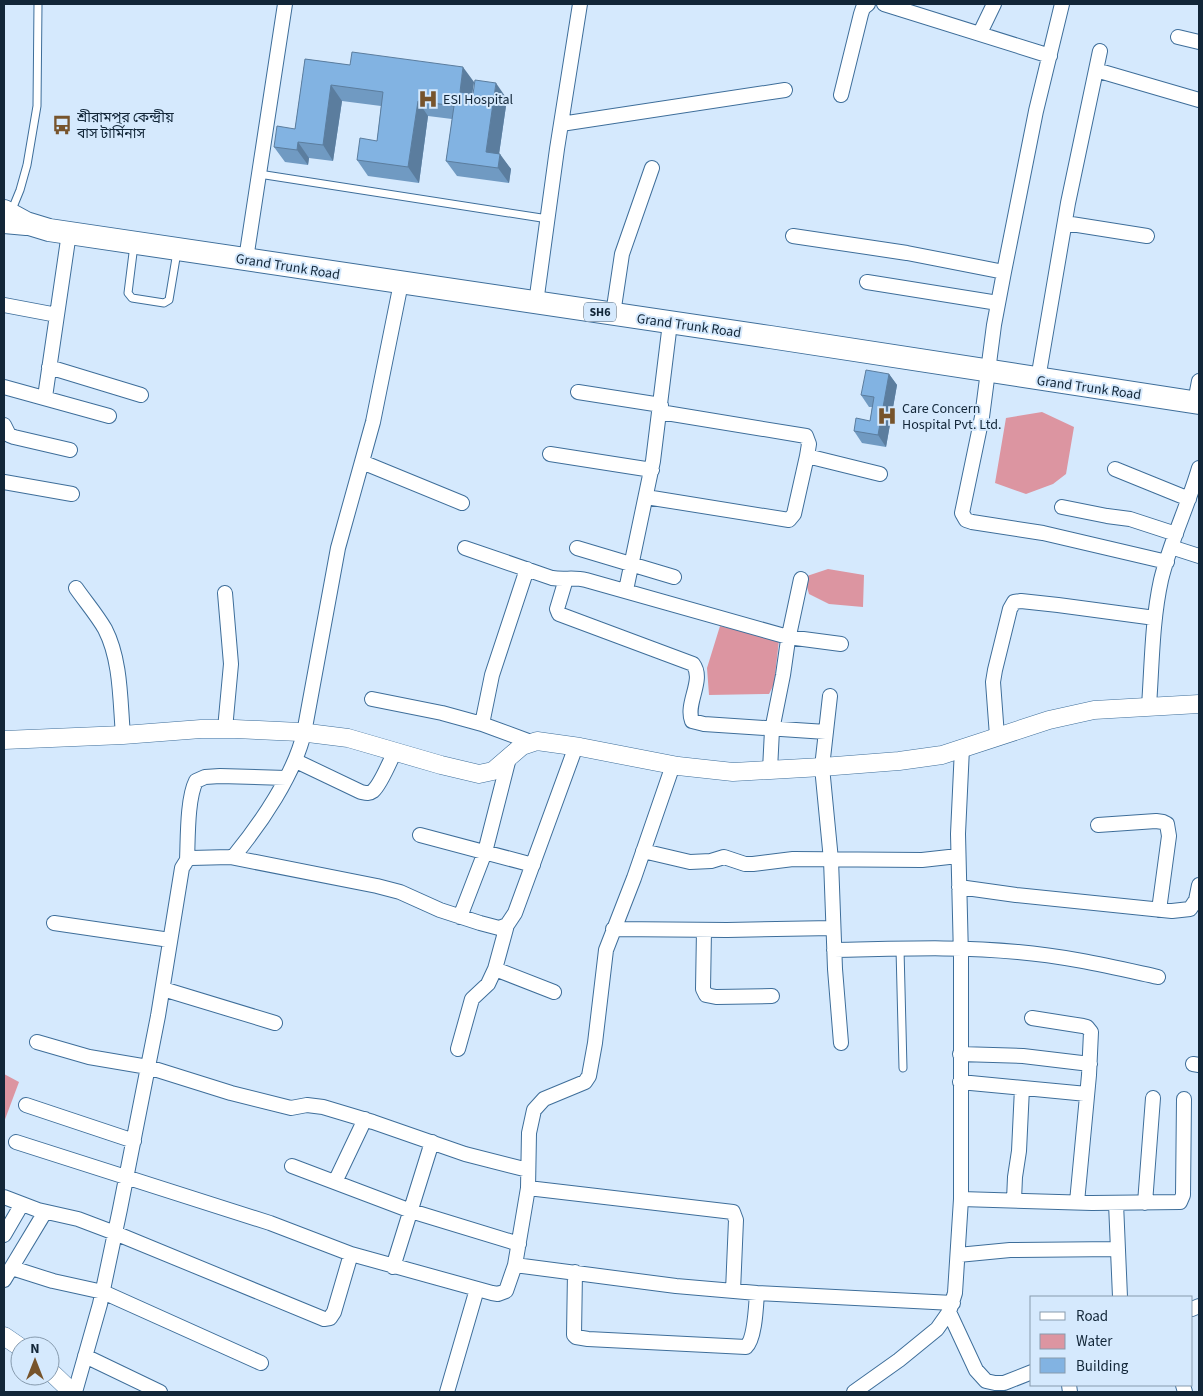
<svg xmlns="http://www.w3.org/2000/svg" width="1203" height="1396" font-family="'Source Sans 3','Noto Sans Bengali',sans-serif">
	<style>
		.water { fill: #dc95a1 }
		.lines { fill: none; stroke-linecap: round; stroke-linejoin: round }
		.service-casing { stroke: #3e6e9a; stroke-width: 9 }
		.minor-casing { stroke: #3e6e9a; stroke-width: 16 }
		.tertiary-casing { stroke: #3e6e9a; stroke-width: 19 }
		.primary-casing { stroke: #3e6e9a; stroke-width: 24 }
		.service { stroke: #fff; stroke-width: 7 }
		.minor { stroke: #fff; stroke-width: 14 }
		.tertiary { stroke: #fff; stroke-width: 18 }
		.primary { stroke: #fff; stroke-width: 22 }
		.wall { fill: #709ac2 }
		.shaded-wall { fill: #5b7d9e }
		.building { fill: #82b3e2; stroke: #5b7d9e }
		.labels { text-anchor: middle; stroke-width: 4; stroke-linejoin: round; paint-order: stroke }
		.shield { fill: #d5e9fd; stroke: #4c6073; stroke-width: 1 }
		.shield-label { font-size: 12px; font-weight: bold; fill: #122638 }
		.poi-label { font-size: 14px; fill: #122638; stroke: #d5e9fd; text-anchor: start }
		.street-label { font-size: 14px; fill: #122638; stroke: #d5e9fd }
	</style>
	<rect width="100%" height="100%" fill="#d5e9fd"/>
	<!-- water -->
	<path class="water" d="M 1042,412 L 1074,427 L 1066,474 L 1053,484 L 1026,494 L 995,483 L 1006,418 Z
		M 828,569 L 864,575 L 863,607 L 829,604 L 809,594 L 804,577 Z
		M 720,626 L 779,640 L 774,684 L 769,694 L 709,695 L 707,668 Z
		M 4,1074 L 19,1082 L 4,1122 Z"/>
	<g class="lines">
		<defs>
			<path id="service" d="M 259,174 L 548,219
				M 11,212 L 20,190 L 27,165 L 37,106 L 38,4
				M 134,245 L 128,293 L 132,298 L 164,303 L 169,300 L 177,252
				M 900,949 L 903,1068"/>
			<path id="minor" d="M 884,4 L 1050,56
				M 1062,4 L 1036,111 L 1004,272 L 994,325 L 982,417 L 962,513 L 966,520 L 972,522 L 1043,533 L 1167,562
				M 980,33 L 994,4
				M 1178,37 L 1199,42
				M 1096,70 L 1199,100
				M 841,95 L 861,14 L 863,8 L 868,4
				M 561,124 L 785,90
				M 1065,223 L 1147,236
				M 4,226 L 26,228
				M 793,236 L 907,253 L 1004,272
				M 246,259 L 285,4
				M 867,282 L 998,303
				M 536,303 L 557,149 L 580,4
				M 4,305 L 57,315
				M 613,314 L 622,254 L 652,168
				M 49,367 L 141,395
				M 1038,379 L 1068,203 L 1100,51
				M 4,387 L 109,416
				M 578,392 L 661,405
				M 45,397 L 69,233
				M 1195,402 L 1199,381
				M 660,412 L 806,436 L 809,444 L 807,456
				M 4,425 L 9,435 L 14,437 L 70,450
				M 550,454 L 652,470
				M 362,462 L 462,503
				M 1115,469 L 1189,499
				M 4,482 L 72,494
				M 646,497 L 789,520 L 794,514 L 807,456 L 880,474
				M 1062,507 L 1107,516 L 1130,519 L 1176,534
				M 1171,547 L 1199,556
				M 465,548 L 552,578 C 564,580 574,577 586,580 L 788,637 L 841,644
				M 577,548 L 674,577
				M 566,579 L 557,609 L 559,614 L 693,664 C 705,680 685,703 692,721 L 704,724 L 826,732
				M 76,588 C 85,601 97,615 105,629 C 121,660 120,700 123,735
				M 626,590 L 653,461 L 670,323
				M 225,593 L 231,664 L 225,729
				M 830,696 L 822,767 L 831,860 L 835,969 L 841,1043
				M 372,699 L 442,713 L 482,724 L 531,742
				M 1149,706 C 1152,664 1152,621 1161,580 C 1170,542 1188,506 1199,468
				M 482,724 L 492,675 L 527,569
				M 997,736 L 993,682 L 995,670 L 1010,609 L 1014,602 L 1021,601 L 1058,605 L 1155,618
				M 296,761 L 361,792 C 366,793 369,794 373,791 C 381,784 390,761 395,751
				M 770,770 L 772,730 L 783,675 L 788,640 L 801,579
				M 1098,825 L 1156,821 L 1163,822 L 1167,824 L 1169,836 L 1159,910
				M 420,835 L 533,865
				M 643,851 L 690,862 L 711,861 L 724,857 L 745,864 L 753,864 L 793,859 L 922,860 L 958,856
				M 230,857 L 377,886 L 400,892 L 440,910 L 480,923 L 499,928 L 507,925 L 515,913 L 576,746
				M 187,860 C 188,839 187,799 196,781 L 205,777 L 220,776 L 286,778
				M 959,887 L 1016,895 L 1172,911 L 1190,909 L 1196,900 L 1199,885
				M 460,917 L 485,852 L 509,758
				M 54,923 L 170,940
				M 507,925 L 495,969 L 554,992
				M 613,929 L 727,930 L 833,928
				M 704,930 L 703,989 L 706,995 L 716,997 L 772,996
				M 834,950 C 896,949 957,946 1018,952 C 1066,956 1112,967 1158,977
				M 163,989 L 275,1023
				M 1032,1018 L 1083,1026 L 1087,1027 L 1091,1032 L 1089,1075 L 1077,1202
				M 37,1042 L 89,1057 L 148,1067 L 231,1093 L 291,1108 L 307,1105 L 323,1107 L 373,1122 L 465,1154 L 528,1170
				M 458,1049 L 472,999 L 488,984 L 495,969
				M 960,1054 L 1023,1056 L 1090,1064
				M 1193,1064 L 1199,1065
				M 960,1082 L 1087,1094
				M 26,1105 L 134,1141
				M 16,1142 L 270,1223 L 351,1254 L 492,1293 L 498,1294 L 506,1291 L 515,1265 L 528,1188 L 529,1133 L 534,1110 L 544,1099 L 585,1082 L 589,1076 L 595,1043 L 606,950 L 634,878 L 673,765
				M 292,1166 L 411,1211 L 519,1244
				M 335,1182 L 365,1119
				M 528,1188 L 733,1212 L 736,1220 L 733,1291
				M 4,1197 L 38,1210 L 78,1219 L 115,1233 L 324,1319 L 330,1318 L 334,1312 L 351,1254
				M 961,1199 L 1092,1203 L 1180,1202 L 1183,1195 L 1184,1099
				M 1014,1200 L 1015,1177 L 1019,1151 L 1022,1088
				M 1116,1203 L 1120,1297
				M 1145,1203 L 1153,1098
				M 4,1235 L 22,1204
				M 958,1255 L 1010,1250 L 1118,1249
				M 515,1265 L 676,1286 L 757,1293 L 953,1303
				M 393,1267 L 432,1142
				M 12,1268 L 53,1281 L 103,1292 L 261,1363
				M 575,1272 L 574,1335 L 576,1337 L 588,1339 L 746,1347 C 755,1339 756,1306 757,1293
				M 4,1280 L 45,1212
				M 1192,1309 L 1199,1306
				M 949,1312 L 976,1370 L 986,1381 L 995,1383 L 1004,1383 L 1032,1372
				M 85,1356 L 160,1392
				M 1069,1385 L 1070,1392
				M 1183,1385 L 1185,1392
				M 75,1392 L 100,1304 L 120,1209 L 158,1016 L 182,868 L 187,860 L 191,858 L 230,857 L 234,856 C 261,823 294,775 304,733 L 338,548 L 373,422 L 401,283
				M 447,1392 L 477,1289
				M 854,1392 L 899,1360 L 937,1329 L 949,1312 L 955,1293 L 961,1199 L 961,957 L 958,834 L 962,748"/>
			<path id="tertiary" d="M 4,740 L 123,735 L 201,729 L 235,729 L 300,732 L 348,738 L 441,765 L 479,774 L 493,771 L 522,746 L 537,741 L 580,747 L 678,766 L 733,772 L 822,767 L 899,761 L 942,755 L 1049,720 L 1094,710 L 1199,704
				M 4,1336 L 20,1347
				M 50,1371 L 72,1392"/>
			<path id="primary" d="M 4,211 L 26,223 L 49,230 L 770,337 L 1199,403"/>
		</defs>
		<!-- service casing -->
		<use href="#service" class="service-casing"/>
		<!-- minor casing -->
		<use href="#minor" class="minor-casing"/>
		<!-- tertiary casing -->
		<use href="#tertiary" class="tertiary-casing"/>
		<!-- primary casing -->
		<use href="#primary" class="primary-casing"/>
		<!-- service -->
		<use href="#service" class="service"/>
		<!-- minor -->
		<use href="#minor" class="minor"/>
		<!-- tertiary -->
		<use href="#tertiary" class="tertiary"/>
		<!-- primary -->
		<use href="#primary" class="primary"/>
	</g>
	<!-- wall -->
	<path class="wall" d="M 305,59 L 474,82 L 472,94 L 507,99 L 499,154 L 511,169 L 509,183 L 457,176 L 446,161 L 452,119 L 428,116 L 419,183 L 368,176 L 357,160 L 377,141 L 381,106 L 342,101 L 333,161 L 309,158 L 308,165 L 285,162 L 274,147 L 295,129 Z
		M 889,374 L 897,385 L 886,447 L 862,443 L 854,431 L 870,421 L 872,407 L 869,407 L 861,395 Z"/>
	<!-- shaded-wall -->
	<path class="shaded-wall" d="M 463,67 L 474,82 L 470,108 L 460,92 Z
		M 496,83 L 507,99 L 497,168 L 486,152 Z
		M 331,85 L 342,101 L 333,161 L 323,145 Z
		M 418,101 L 428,116 L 419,183 L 408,167 Z
		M 298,142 L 309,158 L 308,165 L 297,150 Z
		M 500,154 L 511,169 L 509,183 L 498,168 Z
		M 889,374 L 897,385 L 886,447 L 878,435 Z"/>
	<!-- building -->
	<path class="building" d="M 352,52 L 463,67 L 460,92 L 473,94 L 475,80 L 496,83 L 486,152 L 500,154 L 498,168 L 446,161 L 454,106 L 418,101 L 408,167 L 357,160 L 360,138 L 377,141 L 383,92 L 331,85 L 323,145 L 298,142 L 297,150 L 274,147 L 277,126 L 295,129 L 305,59 L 350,65 Z
		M 866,370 L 889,374 L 878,435 L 854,431 L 856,418 L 870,421 L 874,397 L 861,395 Z"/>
	<!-- icons -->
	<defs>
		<symbol id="hospital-bare" viewBox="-9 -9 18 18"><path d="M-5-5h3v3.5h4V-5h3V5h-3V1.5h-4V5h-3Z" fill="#77542c" stroke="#d5e9fd" stroke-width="2.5" paint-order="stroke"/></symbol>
		<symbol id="bus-bare" viewBox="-9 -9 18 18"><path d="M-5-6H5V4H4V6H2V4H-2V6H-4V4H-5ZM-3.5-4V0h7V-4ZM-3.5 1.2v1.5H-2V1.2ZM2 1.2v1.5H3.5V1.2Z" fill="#77542c" stroke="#d5e9fd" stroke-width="2.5" paint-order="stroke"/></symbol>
	</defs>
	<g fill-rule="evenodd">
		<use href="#hospital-bare" x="414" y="85" width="28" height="28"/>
		<use href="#bus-bare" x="48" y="111" width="28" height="28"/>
		<use href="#hospital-bare" x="873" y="402" width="28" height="28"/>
	</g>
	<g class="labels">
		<!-- shield labels -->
		<rect class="shield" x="584" y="302.5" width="32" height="19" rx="4"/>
		<g class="shield-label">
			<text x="600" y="316">SH6</text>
		</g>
		<!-- poi labels -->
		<g class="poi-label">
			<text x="443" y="104">ESI Hospital</text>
			<text x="77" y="122">শ্রীরামপুর কেন্দ্রীয়<tspan x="77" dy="16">বাস টার্মিনাস</tspan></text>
			<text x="902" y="413">Care Concern<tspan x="902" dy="16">Hospital Pvt. Ltd.</tspan></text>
		</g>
		<!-- street labels -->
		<g class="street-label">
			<text transform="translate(288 266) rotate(9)" y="5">Grand Trunk Road</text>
			<text transform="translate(689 325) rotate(8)" y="5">Grand Trunk Road</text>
			<text transform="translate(1089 387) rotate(8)" y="5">Grand Trunk Road</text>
		</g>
	</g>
	<!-- border -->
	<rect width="1203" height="1396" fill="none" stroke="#122638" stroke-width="10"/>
	<!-- legend -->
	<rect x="1030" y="1296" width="162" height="90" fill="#d5e9fd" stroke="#879bae"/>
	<rect x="1040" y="1312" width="25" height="8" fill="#ffffff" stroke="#879bae"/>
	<text x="1076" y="1321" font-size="15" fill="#122638">Road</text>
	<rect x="1040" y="1334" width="25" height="15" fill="#dc95a1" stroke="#879bae"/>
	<text x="1076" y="1346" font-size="15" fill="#122638">Water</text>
	<rect x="1040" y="1358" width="25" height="15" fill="#82b3e2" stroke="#879bae"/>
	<text x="1076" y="1371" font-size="15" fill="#122638">Building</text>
	<!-- north arrow -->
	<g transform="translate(35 1361)"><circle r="24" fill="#d5e9fd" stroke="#879bae"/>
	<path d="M0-4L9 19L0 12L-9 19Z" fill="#77542c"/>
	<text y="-8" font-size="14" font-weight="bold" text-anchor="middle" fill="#122638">N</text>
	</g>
</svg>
